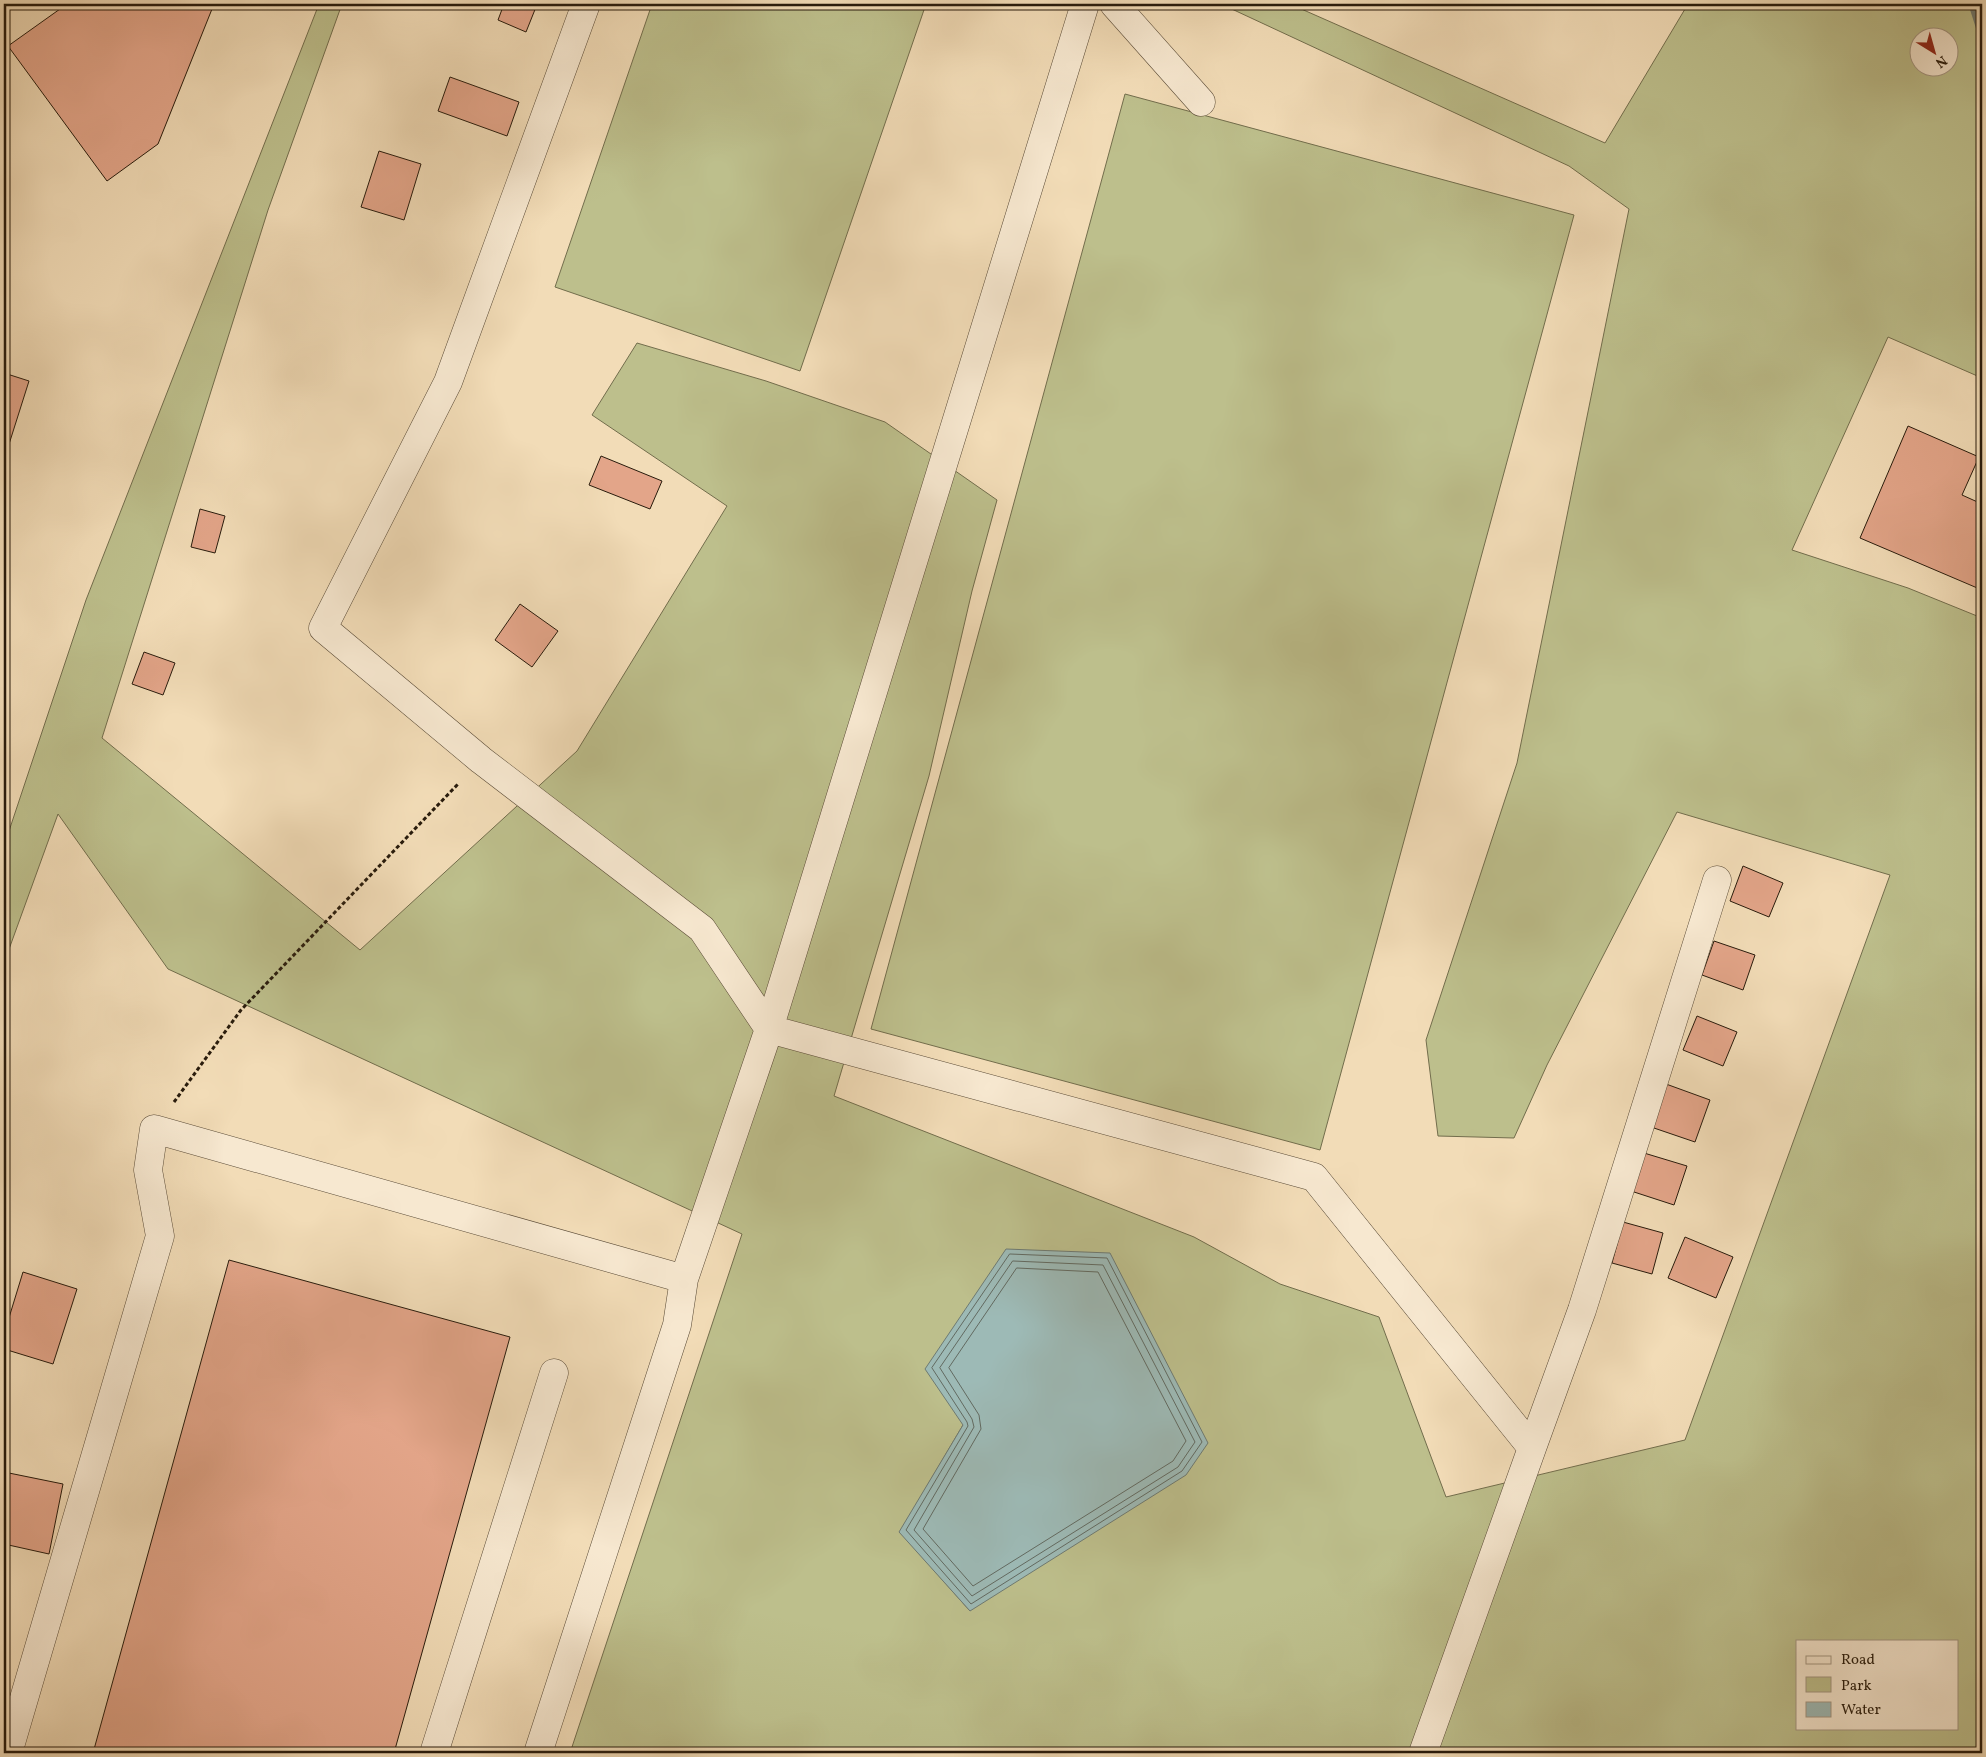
<svg xmlns="http://www.w3.org/2000/svg" width="1986" height="1757" font-family="Vollkorn,serif">
	<style>
		.green { fill: #bdbf8c; stroke: #726d4c; fill-rule: evenodd }
		.water { fill: #9dbab6; stroke: #6e7a72 }
		.lines { fill: none; stroke-linecap: round; stroke-linejoin: round }
		.shore { stroke: #626a61; stroke-width: 1 }
		.stream { stroke: #6e7a72; stroke-width: 11 }
		.building { fill: #e3a589; stroke: #281b0c }
		.minor-casing { stroke: #5a4b37; stroke-width: 29 }
		.path { stroke: #281b0c; stroke-width: 3; stroke-dasharray: 4 2.5; stroke-linecap: butt }
		.minor { stroke: #f7e8d0; stroke-width: 28 }
	</style>
	<rect width="100%" height="100%" fill="#f2dcb7"/>
	<filter id="stains"><feTurbulence type="fractalNoise" baseFrequency=".004" numOctaves="4"/><feColorMatrix values="0 0 0 0 .2 0 0 0 0 .09 0 0 0 0 .02 0 0 0 .5 -.17"/></filter>
	<radialGradient id="worn" r=".72"><stop offset=".6" stop-color="#630" stop-opacity="0"/><stop offset="1" stop-color="#630" stop-opacity=".3"/></radialGradient>
	<!-- green -->
	<path class="green" d="M 319,4 L 342,4 L 268,210 L 102,738 L 360,950 L 577,751 L 727,506 L 592,415 L 637,343 L 766,381 L 885,422 L 997,500 L 972,591 L 929,776 L 834,1096 L 1194,1237 L 1280,1284 L 1379,1317 L 1446,1497 L 1685,1440 L 1890,875 L 1677,812 L 1547,1065 L 1514,1138 L 1438,1136 L 1426,1040 L 1517,763 L 1629,209 L 1569,166 L 1221,4 L 1290,4 L 1605,143 L 1688,4 L 1982,4 L 1982,378 L 1888,337 L 1792,550 L 1908,588 L 1982,618 L 1982,1753 L 570,1753 L 742,1234 L 168,969 L 58,814 L 4,963 L 4,846 L 86,600 ZM 1918,38 L 1948,38 L 1948,68 L 1918,68 ZM 963,1425 L 970,1611 L 900,1532 ZM 1797,1641 L 1957,1641 L 1957,1728 L 1797,1728 Z
		M 652,4 L 926,4 L 800,371 L 555,287 Z
		M 1125,94 L 1574,215 L 1320,1150 L 871,1029 Z"/>
	<!-- water -->
	<path class="water" d="M 1006,1249 L 1110,1253 L 1208,1443 L 1186,1475 L 970,1611 L 899,1532 L 963,1425 L 925,1369 Z"/>
	<g class="lines">
		<!-- shore -->
		<path class="shore" d="M 1010,1254 L 1107,1258 L 1202,1442 L 1182,1471 L 971,1604 L 906,1530 L 968,1426 L 967,1422 L 932,1368 Z
			M 1013,1261 L 1103,1265 L 1195,1442 L 1178,1467 L 972,1596 L 914,1530 L 974,1427 L 972,1419 L 940,1368 Z
			M 1017,1268 L 1098,1272 L 1186,1441 L 1173,1461 L 973,1586 L 923,1529 L 981,1429 L 979,1415 L 949,1368 Z"/>
		<!-- stream -->
		<path class="stream" d="M 1974,4 L 1982,29"/>
	</g>
	<!-- building -->
	<path class="building" d="M 67,4 L 214,4 L 158,144 L 107,181 L 8,46 Z
		M 504,4 L 527,4 L 536,7 L 526,32 L 498,20 Z
		M 450,77 L 519,102 L 507,136 L 438,111 Z
		M 379,151 L 421,164 L 404,220 L 361,207 Z
		M 4,373 L 29,381 L 4,460 Z
		M 1908,426 L 1979,457 L 1962,495 L 1982,504 L 1982,590 L 1860,538 Z
		M 601,456 L 662,481 L 650,509 L 589,485 Z
		M 200,509 L 225,516 L 215,553 L 191,547 Z
		M 520,604 L 558,631 L 532,667 L 495,640 Z
		M 144,652 L 175,663 L 163,695 L 132,684 Z
		M 1743,866 L 1783,883 L 1769,917 L 1730,901 Z
		M 1714,941 L 1755,955 L 1743,990 L 1702,975 Z
		M 1697,1016 L 1737,1032 L 1723,1066 L 1683,1050 Z
		M 1666,1084 L 1710,1100 L 1695,1142 L 1651,1127 Z
		M 1644,1153 L 1687,1166 L 1674,1205 L 1631,1191 Z
		M 1623,1222 L 1663,1233 L 1652,1274 L 1612,1263 Z
		M 1685,1237 L 1733,1257 L 1716,1298 L 1668,1278 Z
		M 229,1260 L 510,1337 L 394,1753 L 93,1753 Z
		M 23,1272 L 77,1289 L 53,1364 L 4,1349 L 4,1334 Z
		M 4,1472 L 63,1484 L 49,1554 L 4,1544 Z"/>
	<g class="lines">
		<defs>
			<path id="minor" d="M 586,4 L 448,382 L 323,628 L 481,760 L 702,929 L 769,1029 L 1314,1177 L 1532,1448 L 1423,1753
				M 1114,4 L 1201,102
				M 1532,1448 L 1582,1310 L 1717,880
				M 8,1753 L 160,1236 L 148,1170 L 154,1129 L 684,1279
				M 434,1753 L 554,1373
				M 538,1753 L 677,1325 L 684,1279 L 769,1029 L 1085,4"/>
		</defs>
		<!-- minor casing -->
		<use href="#minor" class="minor-casing"/>
		<!-- path -->
		<path class="path" d="M 174,1102 L 241,1010 L 459,783"/>
		<!-- minor -->
		<use href="#minor" class="minor"/>
	</g>
	<!-- margin -->
	<rect width="1986" height="1757" fill="none" stroke="#f2dcb7" stroke-width="20"/>
	<rect x="5" y="5" width="1976" height="1747" fill="none" stroke="#281b0c" stroke-width="2.5"/>
	<rect x="10" y="10" width="1966" height="1737" fill="none" stroke="#281b0c"/>
	<!-- legend -->
	<rect x="1796" y="1640" width="162" height="90" fill="#f7e8d0" stroke="#a49682"/>
	<rect x="1806" y="1656" width="25" height="8" fill="#f7e8d0" stroke="#a49682"/>
	<text x="1841" y="1664" font-size="15" fill="#281b0c">Road</text>
	<rect x="1806" y="1677" width="25" height="15" fill="#bdbf8c" stroke="#a49682"/>
	<text x="1841" y="1690" font-size="15" fill="#281b0c">Park</text>
	<rect x="1806" y="1702" width="25" height="15" fill="#9dbab6" stroke="#a49682"/>
	<text x="1841" y="1714" font-size="15" fill="#281b0c">Water</text>
	<!-- north arrow -->
	<g transform="translate(1934 52) rotate(143)"><circle r="24" fill="#f7e8d0" stroke="#a49682"/>
	<path d="M0-4L9 19L0 12L-9 19Z" fill="#8f2418"/>
	<text y="-8" font-size="14" font-weight="bold" text-anchor="middle" fill="#281b0c">N</text>
	</g>
	<rect width="100%" height="100%" filter="url(#stains)"/>
	<rect width="100%" height="100%" fill="url(#worn)"/>
</svg>
